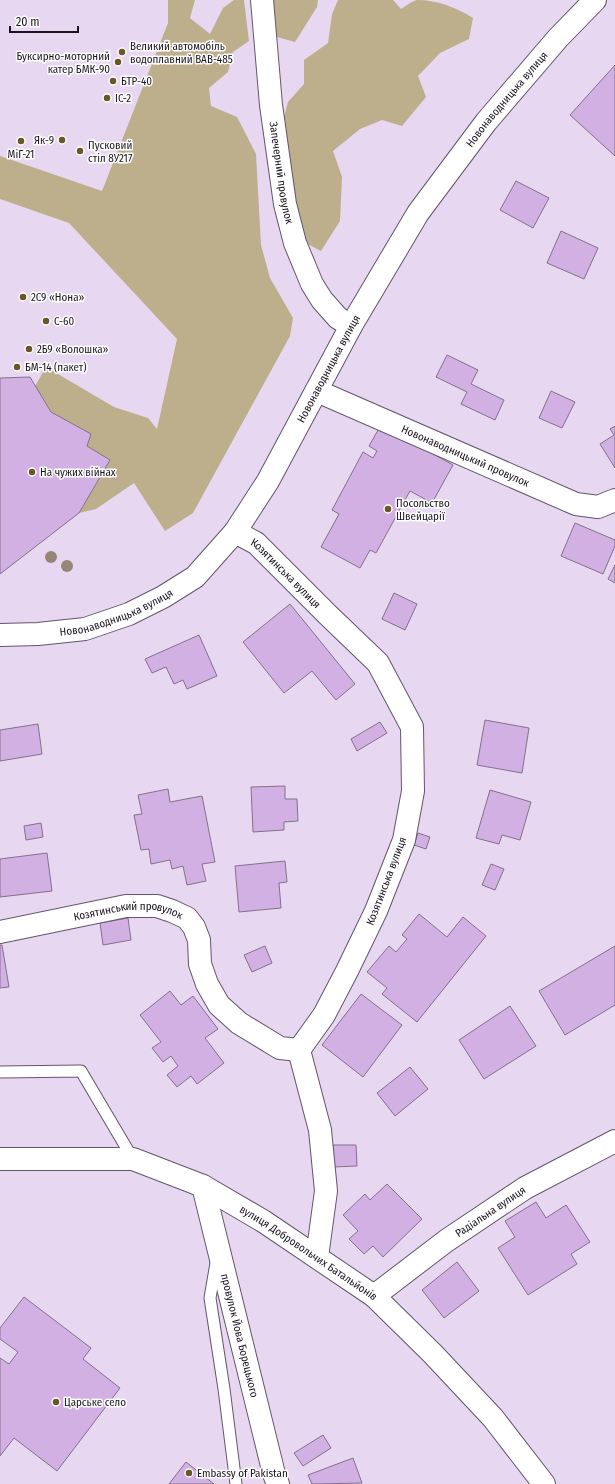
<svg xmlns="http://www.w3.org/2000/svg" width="615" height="1484" font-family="'Fira Sans Condensed',sans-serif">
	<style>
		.green { fill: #bdaf8c }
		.building { fill: #d2b0e3; stroke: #817288 }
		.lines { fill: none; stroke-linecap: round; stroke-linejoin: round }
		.service-casing { stroke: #63556b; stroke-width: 13 }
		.minor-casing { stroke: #63556b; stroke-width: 24 }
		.secondary-casing { stroke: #63556b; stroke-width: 24 }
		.service { stroke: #fff; stroke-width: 11 }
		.minor { stroke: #fff; stroke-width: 22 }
		.secondary { stroke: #fff; stroke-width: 22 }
		.tree { fill: #968578 }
		.poi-dot { fill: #6a5726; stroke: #fff; stroke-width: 1.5 }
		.labels { text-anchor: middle; stroke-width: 3; stroke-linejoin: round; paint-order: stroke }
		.poi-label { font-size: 11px; fill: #1a141d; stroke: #fff; text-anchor: start }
		.street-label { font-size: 11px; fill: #1a141d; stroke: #fff }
	</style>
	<rect width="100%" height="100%" fill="#e8d7f0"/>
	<!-- green -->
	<path class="green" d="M 168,0 L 195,0 L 190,18 L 210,34 L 223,8 L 234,0 L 244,0 L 249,41 L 233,52 L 228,72 L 209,88 L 211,106 L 237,117 L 256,154 L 261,245 L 270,278 L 293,318 L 290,336 L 193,513 L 165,531 L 134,483 L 96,509 L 79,513 L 110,460 L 87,446 L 91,434 L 51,412 L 35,386 L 46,367 L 114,407 L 148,418 L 157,429 L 177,339 L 69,223 L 0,199 L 0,156 L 102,191 L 168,23 Z
		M 270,0 L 318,0 L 317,7 L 295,42 L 277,37 Z
		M 338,0 L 393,0 L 401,9 C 406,6 412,1 417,0 C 438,0 457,8 473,18 L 469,39 L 440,53 L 418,76 L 426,97 L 402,126 L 382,120 L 360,129 L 333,151 L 342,177 L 340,221 L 321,251 L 298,239 L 281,128 L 288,102 L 304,84 L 304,60 L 328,43 L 332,14 Z"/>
	<!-- building -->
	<path class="building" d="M 615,65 L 615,156 L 570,115 Z
		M 516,181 L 549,198 L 533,228 L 500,210 Z
		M 561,231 L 598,248 L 584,279 L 547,263 Z
		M 447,355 L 478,370 L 471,384 L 504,400 L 495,420 L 461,404 L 467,392 L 436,377 Z
		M 30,377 L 51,412 L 91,434 L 87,446 L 110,460 L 79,513 L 0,574 L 0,378 Z
		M 551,391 L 575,402 L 562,428 L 539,418 Z
		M 381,425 L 453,465 L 432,503 L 410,491 L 376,553 L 370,550 L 360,568 L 321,547 L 339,514 L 332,510 L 363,452 L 373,458 L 377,451 L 369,446 Z
		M 615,426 L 615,468 L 600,444 L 614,435 L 610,429 Z
		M 575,523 L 615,540 L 615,546 L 603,574 L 561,556 Z
		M 615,565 L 615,583 L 608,579 Z
		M 394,593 L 417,604 L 405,630 L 382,619 Z
		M 290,604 L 355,684 L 336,700 L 312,671 L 284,693 L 243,642 Z
		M 199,635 L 217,676 L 187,689 L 183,680 L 174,684 L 166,667 L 152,673 L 145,659 Z
		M 485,720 L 529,728 L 522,773 L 477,765 Z
		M 380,722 L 387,733 L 357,751 L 351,739 Z
		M 38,724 L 42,754 L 0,761 L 0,730 Z
		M 285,786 L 285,799 L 297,799 L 298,821 L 284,822 L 284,830 L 253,832 L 251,787 Z
		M 168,789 L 170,802 L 202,796 L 215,862 L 202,864 L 206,881 L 187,885 L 183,866 L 172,869 L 170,860 L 151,864 L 149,849 L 141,850 L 134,815 L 142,814 L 138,795 Z
		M 490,790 L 531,802 L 520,840 L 502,835 L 499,844 L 476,838 Z
		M 41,823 L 43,837 L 26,840 L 24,826 Z
		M 418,833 L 430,837 L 426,849 L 414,845 Z
		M 47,853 L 52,891 L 0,897 L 0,859 Z
		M 285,861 L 287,882 L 279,883 L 281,908 L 239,912 L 235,866 Z
		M 491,864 L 504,869 L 495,890 L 482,885 Z
		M 419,914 L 447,937 L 463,917 L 486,936 L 417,1022 L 382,994 L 387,988 L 367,972 L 389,946 L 396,952 L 407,939 L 402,935 Z
		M 128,918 L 131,940 L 103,945 L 100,923 Z
		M 0,945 L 2,945 L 9,987 L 0,988 Z
		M 265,946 L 272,963 L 252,972 L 244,955 Z
		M 615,946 L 615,1005 L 565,1035 L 539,991 Z
		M 170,991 L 181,1005 L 193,996 L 218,1029 L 205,1038 L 224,1063 L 197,1084 L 191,1076 L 177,1087 L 167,1075 L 178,1066 L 171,1056 L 163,1062 L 152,1048 L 161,1042 L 140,1015 Z
		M 361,994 L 402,1025 L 363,1077 L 322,1045 Z
		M 510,1006 L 536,1046 L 484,1079 L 459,1040 Z
		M 410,1067 L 428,1089 L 395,1116 L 377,1093 Z
		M 333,1145 L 356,1145 L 357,1166 L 333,1167 Z
		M 387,1184 L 422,1219 L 383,1257 L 373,1246 L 364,1254 L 349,1239 L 358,1231 L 343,1215 L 365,1194 L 370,1200 Z
		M 536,1202 L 546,1218 L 566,1205 L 590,1242 L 571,1254 L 577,1264 L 528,1295 L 498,1248 L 515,1237 L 505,1221 Z
		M 457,1262 L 479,1291 L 444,1318 L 422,1290 Z
		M 24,1297 L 91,1348 L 83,1359 L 120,1388 L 57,1471 L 14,1438 L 0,1456 L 0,1358 L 9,1364 L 18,1352 L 0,1339 L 0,1328 Z
		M 323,1435 L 331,1448 L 303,1466 L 294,1453 Z
		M 353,1458 L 362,1483 L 312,1484 L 308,1475 Z
		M 186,1462 L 214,1484 L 169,1484 Z"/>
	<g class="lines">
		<defs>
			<path id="service" d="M 0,1072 L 81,1071 L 133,1159
				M 216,1263 L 210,1298 L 224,1389 L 236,1484"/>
			<g id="minor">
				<path id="s1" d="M 262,0 L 271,105 L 285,204 L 295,243 L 312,284 L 322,300 L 338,318 L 351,326"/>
				<path id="s2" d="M 317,391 L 576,504 L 598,507 L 615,500"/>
				<path id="s3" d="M 235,532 L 256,543 L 328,615 L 378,663 L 412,727 L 413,791 L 404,840 L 376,911 L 347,971 L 324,1015 L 299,1050 L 320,1130 L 326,1191 L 317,1257"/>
				<path id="s4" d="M 0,932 L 126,906 L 157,906 L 172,911 L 187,918 L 194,927 L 199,940 L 200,964 L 207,984 L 219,1005 L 239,1023 L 280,1048 L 299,1050"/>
				<path id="s5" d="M 0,1159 L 133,1159 L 203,1186 L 263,1221 L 374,1296 L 433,1354 L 493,1418 L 544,1484"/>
				<path id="s6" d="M 203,1186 L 274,1474 L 278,1484"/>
				<path id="s7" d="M 374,1296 L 446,1241 L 525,1188 L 615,1141"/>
			</g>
			<g id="secondary">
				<path id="s8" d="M 0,635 L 38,634 L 85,629 L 129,614 L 163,597 L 195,577 L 235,532 L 268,481 L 351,326 L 418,213 L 486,122 L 558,38 L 595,0"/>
			</g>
		</defs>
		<!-- service casing -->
		<use href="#service" class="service-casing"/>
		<!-- minor casing -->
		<use href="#minor" class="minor-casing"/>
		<!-- secondary casing -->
		<use href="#secondary" class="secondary-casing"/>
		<!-- service -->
		<use href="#service" class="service"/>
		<!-- minor -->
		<use href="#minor" class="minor"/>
		<!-- secondary -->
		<use href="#secondary" class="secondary"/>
	</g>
	<!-- trees -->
	<g class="tree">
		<circle cx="51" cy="557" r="6"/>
		<circle cx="67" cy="566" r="6"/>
	</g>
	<!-- markers -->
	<g class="poi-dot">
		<circle cx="122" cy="52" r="4"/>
		<circle cx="118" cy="62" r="4"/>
		<circle cx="113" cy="81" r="4"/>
		<circle cx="107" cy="98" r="4"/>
		<circle cx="62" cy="140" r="4"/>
		<circle cx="21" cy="141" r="4"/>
		<circle cx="80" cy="151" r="4"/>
		<circle cx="23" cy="297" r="4"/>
		<circle cx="46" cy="321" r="4"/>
		<circle cx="29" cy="349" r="4"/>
		<circle cx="17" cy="367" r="4"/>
		<circle cx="32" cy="472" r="4"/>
		<circle cx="388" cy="509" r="4"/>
		<circle cx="56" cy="1402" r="4"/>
		<circle cx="189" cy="1473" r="4"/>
	</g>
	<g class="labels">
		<!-- poi labels -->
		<g class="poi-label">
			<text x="130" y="50">Великий автомобіль<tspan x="130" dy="13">водоплавний ВАВ-485</tspan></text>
			<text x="110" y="60" text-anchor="end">Буксирно-моторний<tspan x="110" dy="13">катер БМК-90</tspan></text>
			<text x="121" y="85">БТР-40</text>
			<text x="115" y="102">ІС-2</text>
			<text x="54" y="144" text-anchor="end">Як-9</text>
			<text x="88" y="149">Пусковий<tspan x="88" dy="13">стіл 8У217</tspan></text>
			<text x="21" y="158" text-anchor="middle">МіГ-21</text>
			<text x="31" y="301">2С9 «Нона»</text>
			<text x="54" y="325">С-60</text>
			<text x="37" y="353">2Б9 «Волошка»</text>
			<text x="25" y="371">БМ-14 (пакет)</text>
			<text x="40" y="476">На чужих війнах</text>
			<text x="396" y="507">Посольство<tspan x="396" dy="13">Швейцарії</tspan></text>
			<text x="64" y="1406">Царське село</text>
			<text x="197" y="1477">Embassy of Pakistan</text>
		</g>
		<!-- street labels -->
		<g class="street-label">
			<text dy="4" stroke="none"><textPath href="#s8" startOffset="780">Новонаводницька вулиця</textPath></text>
			<text dy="4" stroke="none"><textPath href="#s1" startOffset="174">Запечерний провулок</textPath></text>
			<text dy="4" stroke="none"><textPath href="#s8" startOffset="456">Новонаводницька вулиця</textPath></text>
			<text dy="4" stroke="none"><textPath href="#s2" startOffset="162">Новонаводницький провулок</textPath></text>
			<text dy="4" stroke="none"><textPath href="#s3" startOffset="66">Козятинська вулиця</textPath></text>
			<text dy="4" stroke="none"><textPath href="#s8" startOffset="120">Новонаводницька вулиця</textPath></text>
			<text transform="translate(386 881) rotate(-69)" y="4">Козятинська вулиця</text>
			<text dy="4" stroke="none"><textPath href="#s4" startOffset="131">Козятинський провулок</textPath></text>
			<text dy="4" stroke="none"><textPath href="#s7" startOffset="144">Радіальна вулиця</textPath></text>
			<text dy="4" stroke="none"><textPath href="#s5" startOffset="333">вулиця Добровольчих Батальйонів</textPath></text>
			<text dy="4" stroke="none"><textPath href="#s6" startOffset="154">провулок Йова Борецького</textPath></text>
		</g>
	</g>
	<!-- scale -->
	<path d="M10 26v6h68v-6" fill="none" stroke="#1a141d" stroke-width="2"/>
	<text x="16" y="26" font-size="12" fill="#1a141d" stroke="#ffffff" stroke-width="3" paint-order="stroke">20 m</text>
</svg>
